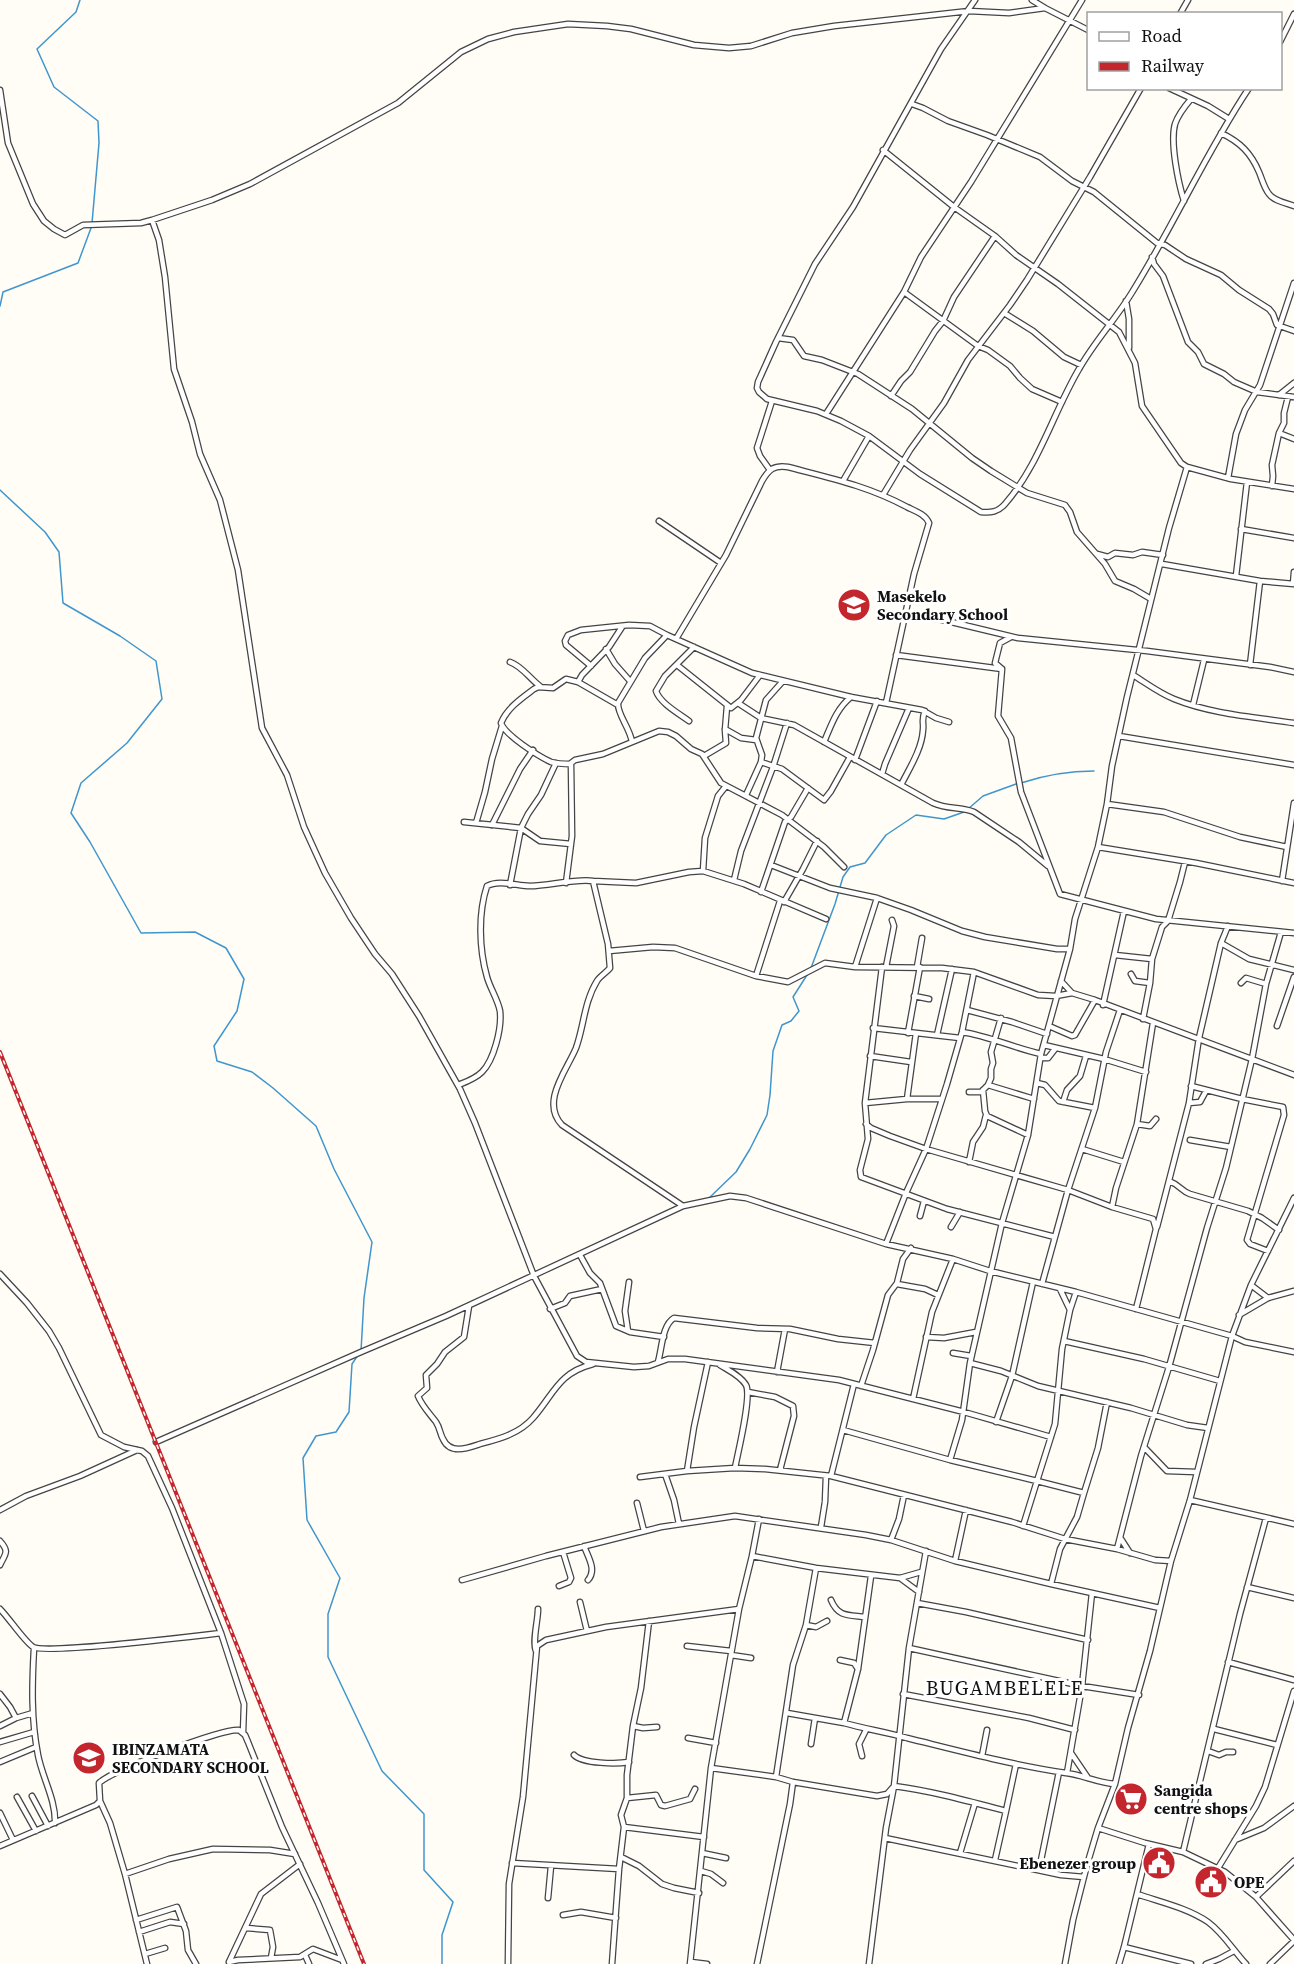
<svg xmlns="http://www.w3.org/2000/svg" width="1294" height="1964" font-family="'Source Serif 4',serif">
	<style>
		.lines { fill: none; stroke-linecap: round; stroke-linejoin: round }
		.stream { stroke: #3f96cf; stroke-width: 1.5 }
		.minor-casing { stroke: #444; stroke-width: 7 }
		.minor { stroke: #fff; stroke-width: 4.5 }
		.rail-casing { stroke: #c4262e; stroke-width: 4 }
		.rail { stroke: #fff; stroke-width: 1.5; stroke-dasharray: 4.5; stroke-linecap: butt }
		.labels { text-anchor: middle; stroke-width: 6; stroke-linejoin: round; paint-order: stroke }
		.poi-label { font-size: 16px; font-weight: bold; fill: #111; stroke: #fff; text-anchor: start }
		.quarter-label { font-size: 20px; letter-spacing: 1.5px; fill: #111; stroke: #fff }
	</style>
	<rect width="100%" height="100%" fill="#fffdf5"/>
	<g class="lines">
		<!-- stream -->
		<path class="stream" d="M 80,0 L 76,12 L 37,49 L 54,87 L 98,121 L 99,143 L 92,223
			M 0,306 L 3,292 L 78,263 L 91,228
			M 0,490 L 45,532 L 59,552 L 63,603 L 120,636 L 156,661 L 162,699 L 127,743 L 81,783 L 71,813 L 90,842 L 141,933 L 195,932 L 226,948 L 244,979 L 237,1011 L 214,1046 L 217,1061 L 252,1072 L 273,1088 L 316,1126 L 334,1169 L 372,1242 L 364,1298 L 361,1351
			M 1021,783 C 1045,775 1069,771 1094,771
			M 968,809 L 983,796 L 1016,784
			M 811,968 L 835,904 L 843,877 L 850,867 L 865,863 L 886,835 L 916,815 L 944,819 L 964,812
			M 708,1199 L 736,1172 L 750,1149 L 767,1115 L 770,1095 L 773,1051 L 782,1025 L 791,1021 L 799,1011 L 793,997 L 807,975
			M 358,1355 L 352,1364 L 349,1412 L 336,1432 L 316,1436 L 303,1458 L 307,1520 L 340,1578 L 328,1614 L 328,1657 L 382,1771 L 424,1814 L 424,1870 L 453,1902 L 442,1935 L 442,1964"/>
		<defs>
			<path id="minor" d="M 975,0 L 941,49 L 853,207 L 815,264 L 776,342 L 758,382 L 757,388 L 759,392 L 767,399 L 817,411 L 841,421 L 869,436 L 920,474 L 981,512 C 991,513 998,512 1005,504 C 1039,465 1053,413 1079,369 C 1094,342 1115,320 1131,294 C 1173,227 1205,154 1249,88
				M 1032,0 L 1045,8
				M 1180,14 L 1188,0
				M 1280,42 L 1294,14
				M 1169,88 L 1208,106 L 1229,119
				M 0,90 L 8,143 L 33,204 L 44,221 L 54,229 L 65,235 L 83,225 L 141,223 L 152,220 L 212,200 L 250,184 L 398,103 L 461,52 L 488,39 L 514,32 L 568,24 L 607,26 L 631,29 L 694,45 L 729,48 L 751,46 L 792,33 L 834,26 L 969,11 L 1009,13 L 1045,8 L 1088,30
				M 912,104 L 923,108 L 948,121 L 987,135 L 1040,157 L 1072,181 L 1094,192 L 1157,243 L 1165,245 L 1186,259 L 1221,275 L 1239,290 L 1269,309 L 1273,314 L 1277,325 L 1294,331
				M 1221,133 C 1240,142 1251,153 1259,172 C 1262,179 1264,188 1269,194 C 1274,201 1286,203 1294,206
				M 883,150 L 954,207 L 995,236 L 1016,255 L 1058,284 L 1119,332 L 1135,363 L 1142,406 L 1181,463 L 1187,467 L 1231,479 L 1294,489
				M 1184,201 C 1178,182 1170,142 1175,124 C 1178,115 1185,106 1191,99
				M 152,220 L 159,240 L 165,277 L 174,369 L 192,422 L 200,454 L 220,500 L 238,570 L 262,728 L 287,775 L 304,827 L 325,873 L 351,918 L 375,954 L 392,974 L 419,1016 L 460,1089 L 475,1123 L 534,1276 L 577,1356 L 586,1362 L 634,1367 L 649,1366 L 668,1359 L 685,1359 L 839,1380 L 964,1412 L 1051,1437
				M 1152,257 L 1154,264 L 1163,276 L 1188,342 L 1198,352 L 1204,364 L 1224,374 L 1234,382 L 1257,392 L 1294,397
				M 904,292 L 978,346 L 988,350 L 1010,366 L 1020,378 L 1032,389 L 1062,402
				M 1126,301 L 1129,319 L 1129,348
				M 1004,313 L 1033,331 L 1064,357 L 1081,365
				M 778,338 L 793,340 L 804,356 L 822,360 L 858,374 L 912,409 L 972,458 L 991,471 L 1027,493 L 1065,505 L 1070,512 L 1077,532 L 1105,564 L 1115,581 L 1134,589 L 1151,599
				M 1279,395 L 1294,383
				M 891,396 L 901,381 L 910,372 L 935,331 L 943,321 L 954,297 L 995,236
				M 826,414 L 904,292 L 921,257 L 971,182 L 1082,0
				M 1279,433 L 1294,439
				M 770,470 L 760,456 L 757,448 L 772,401
				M 1228,478 L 1236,434 L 1245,410 L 1260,385 L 1294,283
				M 843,481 L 869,436
				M 1272,486 L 1273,476 L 1272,465 L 1279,433 L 1284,423 L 1284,413 L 1288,397
				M 883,495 L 910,450 L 944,403 L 968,360 L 1010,305 L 1027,280 L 1090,177 L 1141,88
				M 659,521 L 721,563
				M 1241,529 L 1294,538
				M 1097,554 L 1108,557 L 1115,553 L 1133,555 L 1142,552 L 1163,555
				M 1162,564 L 1260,581 L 1294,584
				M 1236,576 L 1247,482
				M 1293,584 L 1294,572
				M 905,614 L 943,620 L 1018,638 L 1147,651 L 1270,667 L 1294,672
				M 1011,637 L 1000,643 L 995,663 L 1002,669 L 998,716 L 1011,738 L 1021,792 L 1060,894 L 1156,919 L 1294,933
				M 676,639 L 726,555 L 762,481 C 769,469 774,465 788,467 C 830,478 868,486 907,507 C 915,511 925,514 929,523 L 914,574 L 886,703
				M 606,649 L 615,664 L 630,681
				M 896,655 L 1002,669
				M 510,662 C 522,666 530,679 541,687
				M 677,665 L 731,708 L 741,700 L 760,675
				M 1250,665 L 1260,581
				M 591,666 L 566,645 L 565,641 L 568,635 L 581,630 L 629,625 L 650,626 L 667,635 L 752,673 L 851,697 L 922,710 L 936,718 L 949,722
				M 1133,675 C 1146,683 1159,693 1174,699 C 1211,714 1254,717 1294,723
				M 738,703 L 761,718 L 794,725 L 933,803 C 949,810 960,806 974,812 L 1019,842 L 1048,866
				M 618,705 L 578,682 L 582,675 L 609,647 L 622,627
				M 1193,705 L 1204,660
				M 689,721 C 678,713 660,703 656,691 L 665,676 L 694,647
				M 725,729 L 741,738 L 756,740
				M 1119,736 L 1294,765
				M 632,742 C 630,728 617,714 618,703 L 645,658 L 667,635
				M 824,742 C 831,726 836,709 851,697
				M 704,756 L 726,743 L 725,730 L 727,706
				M 855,760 L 877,701
				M 761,762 L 782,769 L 824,800 L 831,791 L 850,757
				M 571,764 C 565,764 558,764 551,762 C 538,756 505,735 501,723 C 507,708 522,698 534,689 L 538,687 L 553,688 L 566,679 L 578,682
				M 882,774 L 885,764 L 909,708
				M 901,785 C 909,769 922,749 923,730 C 924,722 921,720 925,711
				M 746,795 L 761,762 L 762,755 L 756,738 L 766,700 L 783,681
				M 1107,804 L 1164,812 L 1240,837 L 1287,847
				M 464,822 L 521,828 L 540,841 L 571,844
				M 476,823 L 485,792 L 492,759 L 502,726
				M 492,825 L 520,769 L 533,750
				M 1098,847 L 1196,863 L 1294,883
				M 771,865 L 830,888 L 877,898 L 911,910 L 962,931 L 985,937 L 1057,949 L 1070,949
				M 703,871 L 705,838 L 718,796 L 726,786
				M 734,880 L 741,851 L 773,767 L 787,723
				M 593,881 L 636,883 L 689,872 L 703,871 L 744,884 L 826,919
				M 1282,881 L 1294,803
				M 566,883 L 572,836 L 571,763 L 575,760 L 603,754 L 659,731 L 668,732 L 676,736 L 691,749 L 702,754 L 721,783 L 782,815 L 824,847 L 844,867
				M 510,885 L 521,828 L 528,814 L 541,795 L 556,763
				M 761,892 L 785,822 L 791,817 L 808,788
				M 784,902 L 803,869 L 817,841
				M 1221,943 L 1249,959 L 1294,970
				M 609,951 L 653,947 L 675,948 L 756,976 L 788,982 L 825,963 L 855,967 L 942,968 L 974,972 L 1038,995 L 1056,996 L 1072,993 L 1095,1000 L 1294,1075
				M 1115,955 L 1152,959
				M 855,967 L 877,898
				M 882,967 L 865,1103 L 868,1139 L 860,1170 L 861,1177 L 947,1209 L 1055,1237
				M 886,967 L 894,926 L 892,920
				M 917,967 L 922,938
				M 1131,974 L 1135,981 L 1150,983
				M 756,976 L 780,901
				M 1061,981 L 1072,993
				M 1241,983 L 1246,978 L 1266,984
				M 914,996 L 929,999
				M 1103,1005 L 1124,911
				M 967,1010 L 1012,1022 L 1047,1034
				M 1143,1019 L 1150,983 L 1152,959 L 1162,927 L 1168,921 L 1180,882 L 1185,862
				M 1049,1026 L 1072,1036 L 1075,1035 L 1095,1000
				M 1277,1026 L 1294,977
				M 873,1028 L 960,1038
				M 962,1032 C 989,1036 1014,1048 1041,1054
				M 908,1033 L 920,967
				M 937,1035 L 952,969
				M 1044,1045 L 1104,1059 L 1146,1072
				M 870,1056 L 911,1062
				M 1041,1058 L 1048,1058 L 1055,1049
				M 1037,1083 L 1045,1085 L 1059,1101 L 1095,1108
				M 458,1085 C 466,1082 475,1079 482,1072 C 494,1060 502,1028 500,1011 C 498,1000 490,988 487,977 C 479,949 478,913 487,886 C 499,879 517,886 530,886 C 548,886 578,878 593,881 L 608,944 L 610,968 C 606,973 600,976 597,981 C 584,1002 584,1026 576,1048 C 567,1070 540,1102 562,1125 L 683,1206
				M 988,1085 L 1034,1099
				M 1191,1086 L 1242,1099 L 1283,1107 L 1284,1115 L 1247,1240 L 1250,1244 L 1268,1251
				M 983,1090 L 985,1111 L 987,1116 L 1028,1135
				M 969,1092 L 981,1092 L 988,1085 L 991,1078 L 991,1069 L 993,1063 L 991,1052 L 1001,1018
				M 907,1099 L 916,1033
				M 1063,1102 L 1067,1090 L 1080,1076 L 1086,1056
				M 865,1103 L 907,1099 L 942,1099
				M 1189,1103 L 1200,1102 L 1206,1091
				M 866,1124 L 871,1128 L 890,1136 L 926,1149 L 1068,1190 L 1112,1207 L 1153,1219 L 1156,1229 L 1136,1309
				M 1137,1124 L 1150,1126 L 1156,1119
				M 1190,1140 L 1231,1147
				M 1082,1149 L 1124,1162
				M 969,1162 L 973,1142 L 983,1127 L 986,1115
				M 1169,1181 C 1180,1185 1181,1191 1190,1194 L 1248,1211 L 1262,1218 L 1279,1230
				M 1112,1207 L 1116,1188 L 1137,1124 L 1153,1023
				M 920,1216 L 924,1201
				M 951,1227 L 960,1212
				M 1157,1227 L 1189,1103 L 1199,1038 L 1221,943 L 1228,926
				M 886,1244 L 906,1193 L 926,1149 L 947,1084 L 962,1032 L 974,972
				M 580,1255 L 590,1273 L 600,1283 L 616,1326 L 630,1332 L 664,1337
				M 0,1274 L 27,1303 L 49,1331 L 59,1348 L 101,1435 L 124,1447 L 142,1451 L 148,1456 L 172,1508 L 221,1633 L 244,1704 L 243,1733
				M 897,1284 L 925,1289 L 938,1295
				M 1042,1284 L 1068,1190 L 1095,1108 L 1106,1052 L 1120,1010
				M 1251,1285 L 1268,1298
				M 1060,1289 L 1070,1310
				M 469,1306 L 464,1337 L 445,1352 L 437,1364 L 426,1375 L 427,1388 L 418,1396 C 422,1406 430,1414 436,1422 C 440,1428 440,1434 443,1439 C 450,1455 468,1448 480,1444 C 499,1439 519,1434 533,1418 C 554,1394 558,1373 593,1364
				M 550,1309 L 565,1303 L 570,1296 L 602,1289
				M 1239,1315 L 1268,1298 L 1294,1291
				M 628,1331 L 625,1311 L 629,1282
				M 926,1337 L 944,1338 L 976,1332
				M 1064,1341 L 1144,1359 L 1220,1381
				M 953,1353 L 971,1356
				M 658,1362 C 662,1349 662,1325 674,1318 L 757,1328 L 790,1329 L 838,1339 L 875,1343
				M 970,1363 L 1001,1371 L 1038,1386 L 1131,1408 L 1187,1425 L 1208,1428
				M 720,1365 C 728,1370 741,1376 746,1385 C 752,1396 738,1452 735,1468
				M 777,1372 L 785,1329
				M 861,1386 L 873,1350 L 888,1295 L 897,1283 L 903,1259 L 911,1248
				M 748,1392 L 775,1397 L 793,1406 L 794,1416 L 780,1470
				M 913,1399 L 932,1312 L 953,1259
				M 996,1422 L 1012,1376 L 1033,1282
				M 843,1430 L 950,1460 L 1037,1481 L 1023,1526
				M 156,1442 L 361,1352 L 446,1316 L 683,1206 L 730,1196 L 746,1198 L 886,1244 L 953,1259 L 990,1271 L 1076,1292 L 1232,1336 L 1245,1342 L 1294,1352
				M 1144,1447 L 1167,1471 L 1196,1472
				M 950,1460 L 962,1420 L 970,1363 L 1002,1223 L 1028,1135 L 1041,1054 L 1070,949 L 1075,919 L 1098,847 L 1107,804 L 1112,766 L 1127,697 L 1169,528 L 1187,467
				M 687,1471 L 694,1427 L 708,1362
				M 665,1474 L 674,1500 L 679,1524
				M 831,1476 L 854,1384
				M 640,1477 L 687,1471 L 735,1468 L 765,1469 L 831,1476 L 1012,1522 L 1065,1539 L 1117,1549 L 1155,1560 L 1171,1561
				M 1084,1493 L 1098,1448 L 1107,1402
				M 1190,1500 L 1294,1524
				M 637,1503 L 644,1531
				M 0,1510 L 26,1496 L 80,1476 L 137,1450
				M 821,1527 L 825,1502 L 826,1476
				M 1121,1539 L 1130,1553
				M 891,1540 L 899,1519 L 904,1495
				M 0,1541 C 10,1552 5,1554 0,1565
				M 584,1546 C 588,1557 597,1570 588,1580
				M 1117,1549 L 1141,1456 L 1169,1367 L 1207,1228 L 1226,1168 L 1252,1059 L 1266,984 L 1281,932
				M 752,1556 L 816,1568 L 900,1578 L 921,1572
				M 955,1561 L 966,1510
				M 871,1576 L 858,1669 L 844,1723 C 865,1729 886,1732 907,1738 C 960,1751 1012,1765 1066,1773 C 1083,1775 1098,1783 1115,1784
				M 900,1578 L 919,1592
				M 462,1580 L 546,1556 L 661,1527 L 735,1516 L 866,1535 L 891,1540 L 955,1561 L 1051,1584 L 1160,1608
				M 1051,1584 L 1060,1549 L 1077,1517 L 1084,1493 L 1037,1481 L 1055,1424 L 1062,1349 L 1070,1310 L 1076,1292
				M 559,1586 L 569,1582 L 571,1578 L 563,1552
				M 1247,1587 L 1294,1598
				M 831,1600 C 838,1617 848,1615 865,1617
				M 580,1602 L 587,1631
				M 917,1603 L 966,1612 L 1088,1640
				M 0,1609 C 9,1618 24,1641 33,1647 C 46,1654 196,1636 221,1633
				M 806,1625 L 816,1627 L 827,1621
				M 687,1646 L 731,1651
				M 34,1648 C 32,1684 31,1719 38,1755 C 42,1777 56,1800 55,1823
				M 909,1648 L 1082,1686 L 1139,1695
				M 536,1651 C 532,1642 538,1621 538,1609
				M 731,1655 L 751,1658
				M 840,1660 L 854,1663 L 858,1669
				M 1228,1662 L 1294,1680
				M 0,1694 L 10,1707 L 16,1718
				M 903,1694 L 1029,1718 L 1075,1730
				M 787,1713 L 844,1723
				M 0,1726 L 16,1718 L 33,1713
				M 633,1726 L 643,1728 L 657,1727
				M 1214,1729 L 1277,1745
				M 688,1738 L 716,1743
				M 0,1742 L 34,1732
				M 811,1744 L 815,1718
				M 1208,1751 L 1219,1755 L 1226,1752 L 1233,1752
				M 1071,1753 L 1088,1778
				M 574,1755 C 583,1764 617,1764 629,1762
				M 862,1756 L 859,1744 L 866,1730
				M 982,1756 L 987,1730
				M 0,1762 L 36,1747
				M 711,1768 L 776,1777 L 793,1782 L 877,1796 L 887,1794 L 894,1786 C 932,1791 968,1801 1006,1811 L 1016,1764
				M 1067,1773 L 1082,1686 L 1092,1593
				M 776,1777 L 793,1665 L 806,1625 L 816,1568
				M 32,1796 L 48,1826
				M 17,1797 L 36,1831
				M 627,1798 L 656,1795 L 661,1805 L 665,1806 L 690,1799 L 695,1789
				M 100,1801 L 110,1823 L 125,1874 L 147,1964
				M 0,1813 L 13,1840
				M 624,1827 L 704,1837
				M 1098,1828 L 1145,1843 L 1183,1852 L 1225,1872 L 1256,1897 L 1294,1940
				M 885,1838 L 1061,1875 L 1084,1877
				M 1235,1840 L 1264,1828 L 1294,1806
				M 0,1846 L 96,1805 L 100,1801 L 99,1783 C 112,1770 220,1729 239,1730 L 245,1735 L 248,1742 L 282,1827 L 318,1903 L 344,1964
				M 1183,1852 L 1240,1614 L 1266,1518
				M 702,1853 L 726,1858
				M 960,1853 L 975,1803
				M 621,1857 L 639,1866 L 662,1884 L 674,1888 L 699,1893
				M 995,1860 L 1006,1811
				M 512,1863 L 619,1869
				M 1218,1868 L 1256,1806 L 1265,1787 L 1294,1691
				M 1039,1870 L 1059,1772
				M 701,1871 L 711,1874 L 723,1883
				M 125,1874 L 169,1859 L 213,1849 L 270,1850 L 295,1854
				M 1137,1894 C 1160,1902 1188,1908 1208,1922 C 1223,1933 1233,1950 1246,1964
				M 1256,1897 L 1294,1861
				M 548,1898 L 551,1866
				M 563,1915 L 581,1912 L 616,1918
				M 136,1920 L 177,1907 L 186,1931 L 188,1950 L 196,1964
				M 246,1928 L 270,1930 L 273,1947 L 271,1958
				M 139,1932 L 170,1922 L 184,1924
				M 1124,1947 L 1191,1964
				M 145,1954 L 165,1948
				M 305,1955 L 309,1964
				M 229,1962 L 261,1894 L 300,1864
				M 229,1962 L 238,1960 L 300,1957 L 313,1949 L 342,1960
				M 691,1962 L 707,1964
				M 508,1964 L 509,1884 L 523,1797 L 537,1646 L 546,1640 L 606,1627 L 739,1609
				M 612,1964 L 619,1869 L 624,1827 L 621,1815 L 627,1798 L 627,1775 L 633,1726 L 641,1688 L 649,1621
				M 690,1964 L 711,1768 L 739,1609 L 752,1556 L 759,1519
				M 757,1964 L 790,1804 L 793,1782
				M 869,1964 L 886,1828 L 894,1786 L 909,1648 L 926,1551
				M 1065,1964 L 1073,1920 L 1087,1865 L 1098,1828 L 1115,1784 L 1128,1728 L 1150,1651 L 1171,1561 L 1190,1500 L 1232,1336 L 1251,1285 L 1294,1198
				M 1119,1964 L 1124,1947 L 1149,1844
				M 1206,1964 L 1219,1959 L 1234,1951
				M 1270,1964 L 1294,1941"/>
		</defs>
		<!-- minor casing -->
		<use href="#minor" class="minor-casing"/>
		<!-- minor -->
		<use href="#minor" class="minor"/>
		<defs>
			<path id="rail" d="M 0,1052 L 364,1964"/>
		</defs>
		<!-- rail casing -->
		<use href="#rail" class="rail-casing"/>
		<!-- rail -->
		<use href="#rail" class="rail"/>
	</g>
	<!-- icons -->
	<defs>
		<symbol id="school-disc" viewBox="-11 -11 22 22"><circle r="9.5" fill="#c4262e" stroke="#fff"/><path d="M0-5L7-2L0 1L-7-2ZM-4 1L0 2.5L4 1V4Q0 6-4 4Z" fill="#fff"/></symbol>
		<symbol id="supermarket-disc" viewBox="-11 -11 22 22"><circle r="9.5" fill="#c4262e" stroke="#fff"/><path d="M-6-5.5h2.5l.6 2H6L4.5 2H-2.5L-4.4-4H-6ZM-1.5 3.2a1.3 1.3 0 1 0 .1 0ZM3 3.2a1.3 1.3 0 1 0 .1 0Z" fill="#fff"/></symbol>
		<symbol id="civic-disc" viewBox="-11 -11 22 22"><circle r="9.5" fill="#c4262e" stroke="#fff"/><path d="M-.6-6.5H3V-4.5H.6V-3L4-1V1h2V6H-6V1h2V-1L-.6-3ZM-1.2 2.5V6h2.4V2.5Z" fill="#fff"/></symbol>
	</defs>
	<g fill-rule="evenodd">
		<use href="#school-disc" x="835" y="586" width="38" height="38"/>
		<use href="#school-disc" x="70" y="1739" width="38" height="38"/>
		<use href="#supermarket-disc" x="1112" y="1780" width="38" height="38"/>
		<use href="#civic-disc" x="1140" y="1844" width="38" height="38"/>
		<use href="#civic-disc" x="1192" y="1863" width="38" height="38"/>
	</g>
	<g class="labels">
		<!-- poi labels -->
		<g class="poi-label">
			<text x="877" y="602">Masekelo<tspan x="877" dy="18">Secondary School</tspan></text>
			<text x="112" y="1755">IBINZAMATA<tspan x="112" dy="18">SECONDARY SCHOOL</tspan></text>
			<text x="1154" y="1796">Sangida<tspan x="1154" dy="18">centre shops</tspan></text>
			<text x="1136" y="1869" text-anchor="end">Ebenezer group</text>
			<text x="1234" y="1888">OPE</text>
		</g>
		<!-- quarter labels -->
		<g class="quarter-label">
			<text x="1005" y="1695">BUGAMBELELE</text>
		</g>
	</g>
	<!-- legend -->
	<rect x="1087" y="12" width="195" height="78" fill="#ffffff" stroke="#a0a0a0" stroke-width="1.5"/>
	<rect x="1099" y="32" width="30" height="9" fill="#ffffff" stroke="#a0a0a0" stroke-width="1.5"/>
	<text x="1141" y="42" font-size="18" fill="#111111">Road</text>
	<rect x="1099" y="62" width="30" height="9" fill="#c4262e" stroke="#a0a0a0" stroke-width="1.5"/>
	<text x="1141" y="72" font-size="18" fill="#111111">Railway</text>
</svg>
